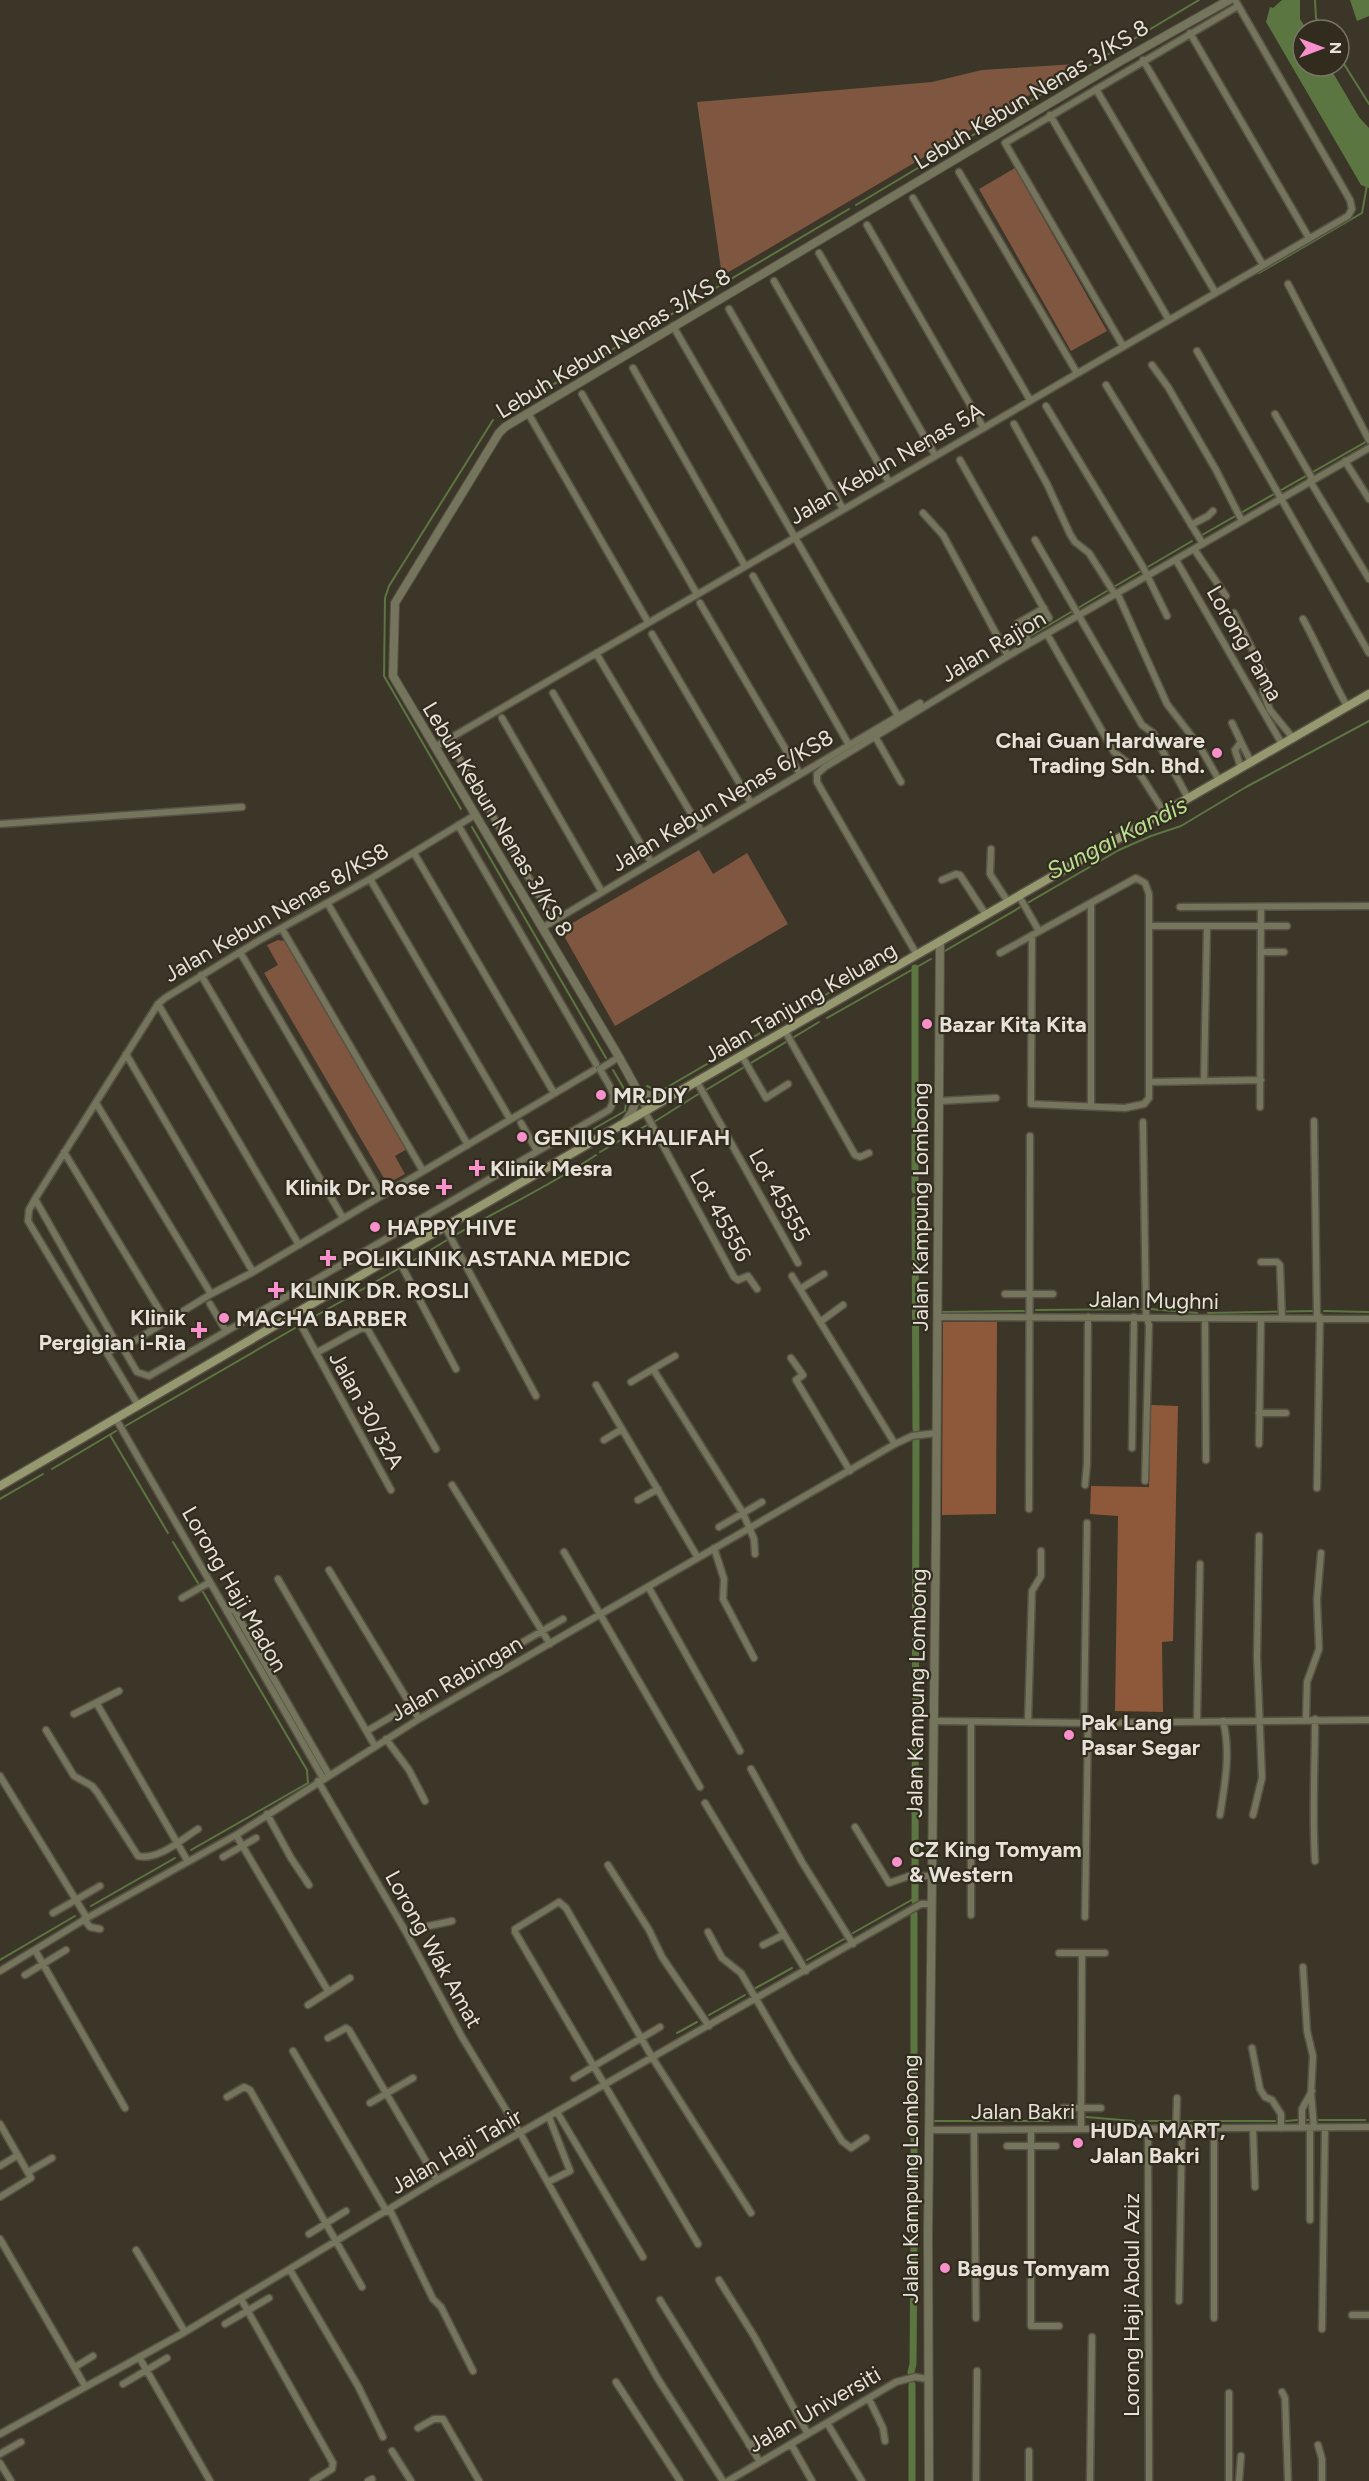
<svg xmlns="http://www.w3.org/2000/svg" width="1369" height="2481" font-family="Figtree,sans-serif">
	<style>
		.green { fill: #7f5640 }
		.forest { fill: #8e583b }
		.water { fill: #5c7642 }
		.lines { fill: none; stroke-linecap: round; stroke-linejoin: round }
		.stream { stroke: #5c7642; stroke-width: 2 }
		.canal { stroke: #5c7642; stroke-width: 7 }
		.minor-casing { stroke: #575244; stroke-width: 9 }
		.tertiary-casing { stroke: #575244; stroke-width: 10 }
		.secondary-casing { stroke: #575244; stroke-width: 11 }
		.minor { stroke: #74755c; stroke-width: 6 }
		.tertiary { stroke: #74755c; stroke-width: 8 }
		.secondary { stroke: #96986f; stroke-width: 8 }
		.poi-dot { fill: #f890cb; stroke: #322c1e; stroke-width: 2 }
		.labels { text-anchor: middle; stroke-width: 4.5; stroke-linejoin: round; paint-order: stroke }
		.street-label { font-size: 22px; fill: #e6e2d9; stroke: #322c1e }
		.poi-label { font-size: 22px; font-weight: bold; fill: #e6e2d9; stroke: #322c1e; text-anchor: start }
		.water-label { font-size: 24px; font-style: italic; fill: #b7df90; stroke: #322c1e }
	</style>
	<rect width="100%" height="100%" fill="#3c3628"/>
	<!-- green -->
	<path class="green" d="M 1076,64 L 1077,67 L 722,276 L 697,102 L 932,82 L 982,70 Z
		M 1015,168 L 1107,331 L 1071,351 L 979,189 Z
		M 699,850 L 713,874 L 747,853 L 788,924 L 615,1026 L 564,936 L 569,925 Z
		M 278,940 L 285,941 L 407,1149 L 395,1156 L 405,1174 L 392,1181 L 385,1180 L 264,973 L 278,965 L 267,945 Z"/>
	<!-- forest -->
	<path class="forest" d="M 943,1322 L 997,1322 L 996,1514 L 942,1515 Z
		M 1151,1405 L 1178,1406 L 1173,1641 L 1162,1642 L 1163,1712 L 1115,1711 L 1118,1516 L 1090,1514 L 1091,1486 L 1149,1487 Z"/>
	<!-- water -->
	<path class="water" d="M 1282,0 L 1300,0 L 1300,19 L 1307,30 L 1303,30 L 1303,66 L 1329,66 L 1359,117 L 1369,128 L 1369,188 L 1361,185 L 1266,22 L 1270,7 L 1273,8 Z
		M 1350,0 L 1369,0 L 1369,16 L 1357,21 Z"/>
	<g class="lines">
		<!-- stream -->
		<path class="stream" d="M 1315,0 L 1316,18 L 1323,30
			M 1339,56 L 1369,104
			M 856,205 L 1199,0
			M 1259,273 L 1362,213 L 1367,185
			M 500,416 L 849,209
			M 1202,535 L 1369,440
			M 1032,635 L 1192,541
			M 461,809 L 384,676 L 385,598 L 389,586 L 493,420
			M 472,827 L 606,1058
			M 943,952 L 1119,850 L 1151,836 L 1181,826 L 1246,787 L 1369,721
			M 827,1018 L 931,959
			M 647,1086 L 659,1092 L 839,987
			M 706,1090 L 819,1022
			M 654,1122 L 700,1093
			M 576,1139 L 625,1111 L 627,1094 L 613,1070
			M 600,1152 L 647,1125
			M 452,1237 C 500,1209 550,1186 596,1155
			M 414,1260 L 447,1240
			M 403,1266 L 410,1262
			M 1150,1309 L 1197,1313
			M 1036,1310 L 1143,1309
			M 1324,1311 L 1369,1312
			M 943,1312 L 1024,1311
			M 916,1313 L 923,1313
			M 1208,1313 L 1314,1311
			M 305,1322 L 398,1269
			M 122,1428 L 295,1328
			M 110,1435 L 168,1533
			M 52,1469 L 116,1431
			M 0,1499 L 43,1474
			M 173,1542 L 198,1583
			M 191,1850 L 308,1783 L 307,1770 L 203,1592
			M 91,1906 L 175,1858
			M 853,1933 L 915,1898
			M 0,1960 L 75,1916
			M 807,1960 L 844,1939
			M 754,1989 L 792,1968
			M 709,2015 L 745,1995
			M 677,2033 L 697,2022
			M 1086,2117 L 1134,2121
			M 1307,2120 L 1309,2120
			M 1319,2120 L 1365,2120
			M 933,2121 L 1003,2121
			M 1014,2121 L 1048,2121 L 1056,2117 L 1076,2117
			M 1144,2121 L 1171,2121
			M 1182,2121 L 1275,2121
			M 1286,2121 L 1297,2120"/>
		<!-- canal -->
		<path class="canal" d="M 915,1190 L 915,968
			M 915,1200 L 916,1429
			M 915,1871 L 916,1440
			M 915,1901 L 915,1882
			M 914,2227 L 914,1914
			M 911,2372 L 913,2364 L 914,2237
			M 912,2385 L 912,2481"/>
		<defs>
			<path id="minor" d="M 1190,33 L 1309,238
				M 1143,60 L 1263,265
				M 1096,89 L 1215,292
				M 1050,115 L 1169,320
				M 959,172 L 1077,373
				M 913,198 L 1030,400
				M 867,225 L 983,427
				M 819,253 L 935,455
				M 774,281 L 889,482
				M 1288,284 L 1369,440
				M 729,309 L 843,509
				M 673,326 L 898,716
				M 1123,346 L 1005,143 L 1238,6
				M 1197,351 L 1369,653
				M 1152,365 L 1168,387 L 1216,470 L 1242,521
				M 633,368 L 745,566
				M 1106,385 L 1203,544
				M 582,394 L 697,594
				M 1046,406 L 1143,567 L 1167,616
				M 528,413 L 648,622
				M 1275,414 L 1313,480
				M 1014,424 L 1047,484 L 1070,534 L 1075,542 L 1089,553 L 1113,591 L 1119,597 L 1167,704 L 1200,747 L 1219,780
				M 960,460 L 1049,618
				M 1345,461 L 1369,499
				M 1310,481 L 1369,579
				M 923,513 L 943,535 L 1008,656
				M 1191,525 L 1208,516 L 1213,511
				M 1035,540 L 1142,725 L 1153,733 L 1188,798
				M 1194,549 L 1226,596
				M 1176,560 L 1282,744
				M 753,576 L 849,745
				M 700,603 L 800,774
				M 1234,613 L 1265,675 L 1263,692 L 1270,710 L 1293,738
				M 1303,619 C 1319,648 1331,678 1347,706
				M 652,634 L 751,803
				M 1047,634 L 1114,752 L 1138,771 L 1164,812
				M 1030,643 L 1018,623 L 1044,608
				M 596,653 L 702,832
				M 553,693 L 651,862
				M 502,718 L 602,892
				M 1232,723 L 1241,742
				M 876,738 L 901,782
				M 448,739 L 554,921
				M 435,747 L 1348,216 L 1352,209 L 1350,200 L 1235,0
				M 1241,768 L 1235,750 L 1241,742 L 1251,762
				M 0,824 L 242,807
				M 458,825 L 596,1064
				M 991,849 L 990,874 L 1008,902
				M 414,853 L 554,1093
				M 370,879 L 510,1119
				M 942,880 L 956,874 L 960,875 L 986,915
				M 1019,896 L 1039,931
				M 1091,903 L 1091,1105
				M 328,904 L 468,1145
				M 1180,907 L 1369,906
				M 1149,926 L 1287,926
				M 542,928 L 920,703
				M 282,929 L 423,1171
				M 240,952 L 382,1195
				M 1261,952 L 1284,952
				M 1000,953 L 1136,878 L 1145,883 L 1149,894 L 1149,1098 L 1144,1104 L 1125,1108 L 1031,1104 L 1032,935
				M 917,955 L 817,782 L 817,774 L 825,767 L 1008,656 L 1369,448
				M 201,975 L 343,1218
				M 158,1004 L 299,1245
				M 785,1031 L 855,1155 L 860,1157 L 869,1153
				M 126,1054 L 253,1272
				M 742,1056 L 766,1098 L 788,1084
				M 1204,1081 L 1207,927
				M 697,1082 L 798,1263
				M 1149,1082 L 1261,1080
				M 939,1101 L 996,1098
				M 96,1103 L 211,1294
				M 1260,1107 L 1261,907
				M 645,1112 L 734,1277 L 738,1280 L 748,1276 L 757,1289
				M 1314,1121 L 1317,1317
				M 1143,1122 L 1146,1316 L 1149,1325 L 1145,1481
				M 521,1123 L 537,1151
				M 64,1152 L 166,1321
				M 35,1199 L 118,1346
				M 445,1227 L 536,1396
				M 396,1255 L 456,1369
				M 1261,1262 L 1277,1262 L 1280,1265 L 1282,1318
				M 792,1276 L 895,1444
				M 310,1283 L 320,1300
				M 800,1289 L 824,1274
				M 1005,1294 L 1053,1294
				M 210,1304 L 226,1331
				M 295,1314 L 391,1490
				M 938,1317 L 1369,1319
				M 1205,1320 L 1206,1460
				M 820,1322 L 843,1305
				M 123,1348 L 211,1294 L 253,1272 L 594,1070
				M 107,1353 L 118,1346 L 123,1348 L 137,1372 L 149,1376 L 609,1110 C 620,1094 607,1084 600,1069 L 619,1057
				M 316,1353 L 358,1330 L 363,1328 L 368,1330 L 436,1449
				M 791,1358 L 803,1375 L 796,1380 L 850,1471
				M 653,1369 L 743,1513 L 754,1539 L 755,1554
				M 631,1382 L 675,1356
				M 596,1385 L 698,1558
				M 138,1405 L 28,1221 L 29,1210 L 35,1199 L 158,1004 L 165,998 L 258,941 L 370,879 L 475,815
				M 1259,1413 L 1286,1413
				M 116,1419 L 323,1778
				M 604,1440 L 622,1429
				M 1259,1444 L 1261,1319
				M 1132,1448 L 1134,1317
				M 452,1485 L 550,1644
				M 1085,1485 L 1087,1464 L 1088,1317
				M 1317,1488 L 1320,1317
				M 638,1500 L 658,1489
				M 1029,1509 L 1030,1136
				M 719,1527 L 762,1502
				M 714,1548 L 724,1579 L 723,1599 L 754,1658
				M 564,1552 L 700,1787
				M 329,1570 L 419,1719
				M 278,1579 L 375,1746
				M 649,1588 L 740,1751
				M 182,1598 L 210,1582
				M 227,1612 L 233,1608 L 329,1775
				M 523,1642 L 563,1619
				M 97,1704 L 187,1860
				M 74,1714 L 119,1691
				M 1306,1719 L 1307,1682 L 1319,1649 L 1317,1599 L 1321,1553
				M 1315,1719 C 1315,1767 1312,1814 1315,1861
				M 934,1721 L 1088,1723 L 1369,1720
				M 1028,1721 L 1032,1591 L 1041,1576 L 1041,1551
				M 1197,1722 L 1200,1564
				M 1084,1723 L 1087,1523
				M 46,1730 L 74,1776 L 92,1786 L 97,1792 L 138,1856 C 158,1861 182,1839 198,1829
				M 367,1731 L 411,1705
				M 386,1739 L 409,1770 L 425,1801
				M 751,1769 L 802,1862 L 853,1944
				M 0,1776 L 87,1918
				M 318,1781 L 407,1934 L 462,2037 L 520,2133 L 658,2379 L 723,2481
				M 705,1803 L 806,1971
				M 267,1814 L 291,1858 L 309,1885
				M 1220,1815 C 1225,1783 1231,1752 1223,1721
				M 1253,1815 L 1262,1778 L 1257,1657 L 1259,1536
				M 855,1827 L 889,1883 L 909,1876 L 932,1876
				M 236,1835 L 328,1991
				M 223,1857 L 256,1838
				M 608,1865 L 649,1930 L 662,1957 L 709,2026
				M 53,1913 L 100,1886
				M 971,1915 L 971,1722
				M 1085,1917 L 1088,1723
				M 84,1919 L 90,1927 L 100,1929
				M 708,1932 L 722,1958 L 741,1973 L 792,2061 L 842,2141 L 851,2148 L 866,2138
				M 407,1934 L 415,1929 L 452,1921
				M 763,1945 L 783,1935
				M 35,1950 L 125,2108
				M 1059,1953 L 1105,1953
				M 1303,1967 L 1307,2031 L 1313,2056 L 1311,2093 L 1314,2128
				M 0,1971 L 87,1918 L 236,1835 L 419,1719 L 895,1444 L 912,1436 L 937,1433
				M 25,1975 L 66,1950
				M 308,2005 L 350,1978
				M 328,2038 L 346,2028 L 349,2030 L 437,2180
				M 1252,2048 L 1260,2089 L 1265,2097 L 1272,2100 L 1281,2114 L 1281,2128
				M 293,2051 L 387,2212
				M 574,2078 L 660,2027
				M 227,2097 L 244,2087 L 250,2090 L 362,2287
				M 370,2103 L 413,2078
				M 1063,2108 L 1101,2108
				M 557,2112 L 643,2257
				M 0,2124 L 31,2178 L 0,2197
				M 1302,2128 L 1302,2109 L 1312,2091
				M 1310,2128 L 1310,2220
				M 1081,2129 L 1082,1953
				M 1148,2129 L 1149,2481
				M 1214,2129 L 1214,2318
				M 1253,2129 L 1255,2187
				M 929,2130 L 1369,2127
				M 974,2130 L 976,2318
				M 1031,2130 L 1031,2326 L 1059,2326
				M 1176,2130 L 1177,2098
				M 1007,2146 L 1056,2146
				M 0,2166 L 18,2155
				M 28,2172 L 52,2158
				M 548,2182 L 570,2171 L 549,2117
				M 390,2210 L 433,2299 L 441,2307 L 473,2371
				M 309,2234 L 346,2211
				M 0,2239 L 85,2386
				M 698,2244 L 515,1932 L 515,1929 L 559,1902 L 566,1908 L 652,2057 L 751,2213
				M 136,2250 L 185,2332
				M 290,2270 L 358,2386 L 383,2437
				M 719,2280 L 754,2336 L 808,2434
				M 241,2299 L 333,2463 L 332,2469 L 313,2481
				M 660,2300 L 760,2462
				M 1179,2301 L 1182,2130
				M 1352,2315 L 1369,2315
				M 225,2324 L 269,2298
				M 1322,2329 L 1325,2128
				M 139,2357 L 210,2481
				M 75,2367 L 93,2356
				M 616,2382 L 680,2481
				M 123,2384 L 167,2358
				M 1282,2392 L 1285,2398 L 1288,2481
				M 1229,2393 L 1229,2481
				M 869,2399 L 883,2428 L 885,2441
				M 827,2423 L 862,2481
				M 418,2428 L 434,2419 L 443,2419 L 479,2481
				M 0,2434 L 185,2332 L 437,2180 L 921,1904 L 932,1904
				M 791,2444 L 812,2481
				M 749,2445 L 767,2435
				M 1318,2445 L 1322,2459 L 1322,2481
				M 392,2451 L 411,2481
				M 1029,2451 L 1029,2481
				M 0,2454 L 21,2442
				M 0,2463 L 11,2481
				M 368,2481 L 372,2479
				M 728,2481 L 896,2382 L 915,2377 L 928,2379
				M 976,2481 L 977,2371
				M 1090,2481 L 1092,2337
				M 1239,2481 L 1241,2456"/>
			<path id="tertiary" d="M 638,1092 L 655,1097 L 669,1096
				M 648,1110 L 619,1057 L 393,676 L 395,603 L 499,433 L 505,427 L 1119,62 L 1229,0
				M 625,1122 L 632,1112 L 638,1092
				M 929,2481 L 928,2233 L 936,1527 L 940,942"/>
			<path id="secondary" d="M 0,1486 L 406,1249 L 1369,694"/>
		</defs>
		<!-- minor casing -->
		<use href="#minor" class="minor-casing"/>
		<!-- tertiary casing -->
		<use href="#tertiary" class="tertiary-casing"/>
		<!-- secondary casing -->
		<use href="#secondary" class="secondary-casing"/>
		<!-- minor -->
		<use href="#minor" class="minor"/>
		<!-- tertiary -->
		<use href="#tertiary" class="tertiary"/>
		<!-- secondary -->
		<use href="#secondary" class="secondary"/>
	</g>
	<!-- markers -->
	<g class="poi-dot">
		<circle cx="1217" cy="753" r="6"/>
		<circle cx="927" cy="1024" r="6"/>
		<circle cx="601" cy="1095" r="6"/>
		<circle cx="522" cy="1137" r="6"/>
		<path d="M474 1159h6v6h6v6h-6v6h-6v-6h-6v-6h6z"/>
		<path d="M441 1178h6v6h6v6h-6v6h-6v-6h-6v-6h6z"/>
		<circle cx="375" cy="1227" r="6"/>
		<path d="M325 1249h6v6h6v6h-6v6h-6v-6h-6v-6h6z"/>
		<path d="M273 1281h6v6h6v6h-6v6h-6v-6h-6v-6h6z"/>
		<circle cx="224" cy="1318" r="6"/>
		<path d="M196 1321h6v6h6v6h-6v6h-6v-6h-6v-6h6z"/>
		<circle cx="1069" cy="1735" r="6"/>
		<circle cx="897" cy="1862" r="6"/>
		<circle cx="1078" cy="2143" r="6"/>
		<circle cx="945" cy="2268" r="6"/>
	</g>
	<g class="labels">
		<!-- street labels -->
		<g class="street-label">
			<text transform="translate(1031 94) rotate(-31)" y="8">Lebuh Kebun Nenas 3/KS 8</text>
			<text transform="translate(613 343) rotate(-31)" y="8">Lebuh Kebun Nenas 3/KS 8</text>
			<text transform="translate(886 463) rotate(-30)" y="8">Jalan Kebun Nenas 5A</text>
			<text transform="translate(1245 643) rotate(60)" y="8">Lorong Pama</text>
			<text transform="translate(993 646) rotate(-31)" y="8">Jalan Rajion</text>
			<text transform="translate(722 800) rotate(-31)" y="8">Jalan Kebun Nenas 6/KS8</text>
			<text transform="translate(498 819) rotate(59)" y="8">Lebuh Kebun Nenas 3/KS 8</text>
			<text transform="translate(276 912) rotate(-30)" y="8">Jalan Kebun Nenas 8/KS8</text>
			<text transform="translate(800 1002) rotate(-30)" y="8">Jalan Tanjung Keluang</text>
			<text transform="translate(780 1195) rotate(61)" y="8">Lot 45555</text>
			<text transform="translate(920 1207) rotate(-90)" y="8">Jalan Kampung Lombong</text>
			<text transform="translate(721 1215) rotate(61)" y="8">Lot 45556</text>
			<text transform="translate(1154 1300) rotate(1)" y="8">Jalan Mughni</text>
			<text transform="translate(367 1410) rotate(61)" y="8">Jalan 30/32A</text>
			<text transform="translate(235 1589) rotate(60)" y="8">Lorong Haji Madon</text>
			<text transform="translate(456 1678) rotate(-30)" y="8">Jalan Rabingan</text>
			<text transform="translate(916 1693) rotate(-89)" y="8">Jalan Kampung Lombong</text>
			<text transform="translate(434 1949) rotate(61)" y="8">Lorong Wak Amat</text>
			<text x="1023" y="2119">Jalan Bakri</text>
			<text transform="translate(456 2151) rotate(-30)" y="8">Jalan Haji Tahir</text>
			<text transform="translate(910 2179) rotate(-90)" y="8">Jalan Kampung Lombong</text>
			<text transform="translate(1131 2305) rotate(-90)" y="8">Lorong Haji Abdul Aziz</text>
			<text transform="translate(814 2409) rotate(-30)" y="8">Jalan Universiti</text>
		</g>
		<!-- poi labels -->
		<g class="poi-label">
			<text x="1205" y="748" text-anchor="end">Chai Guan Hardware<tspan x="1205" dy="25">Trading Sdn. Bhd.</tspan></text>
			<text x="939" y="1032">Bazar Kita Kita</text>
			<text x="613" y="1103">MR.DIY</text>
			<text x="534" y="1145">GENIUS KHALIFAH</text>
			<text x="490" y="1176">Klinik Mesra</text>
			<text x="430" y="1195" text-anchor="end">Klinik Dr. Rose</text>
			<text x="387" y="1235">HAPPY HIVE</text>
			<text x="342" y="1266">POLIKLINIK ASTANA MEDIC</text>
			<text x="290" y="1298">KLINIK DR. ROSLI</text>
			<text x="186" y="1325" text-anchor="end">Klinik<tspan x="186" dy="25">Pergigian i-Ria</tspan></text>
			<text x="236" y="1326">MACHA BARBER</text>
			<text x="1081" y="1730">Pak Lang<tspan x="1081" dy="25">Pasar Segar</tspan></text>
			<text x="909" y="1857">CZ King Tomyam<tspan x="909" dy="25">&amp; Western</tspan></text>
			<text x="1090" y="2138">HUDA MART,<tspan x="1090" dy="25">Jalan Bakri</tspan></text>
			<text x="957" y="2276">Bagus Tomyam</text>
		</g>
		<!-- water labels -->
		<g class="water-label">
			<text transform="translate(1117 838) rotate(-27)" y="8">Sungai Kandis</text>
		</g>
	</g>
	<!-- north arrow -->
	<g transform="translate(1321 48) rotate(90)"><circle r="28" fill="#322c1e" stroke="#7a7569" stroke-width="1.5"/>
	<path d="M0-4.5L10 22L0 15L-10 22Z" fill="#f890cb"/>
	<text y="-9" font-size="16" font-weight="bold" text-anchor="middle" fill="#e6e2d9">N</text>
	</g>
</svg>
